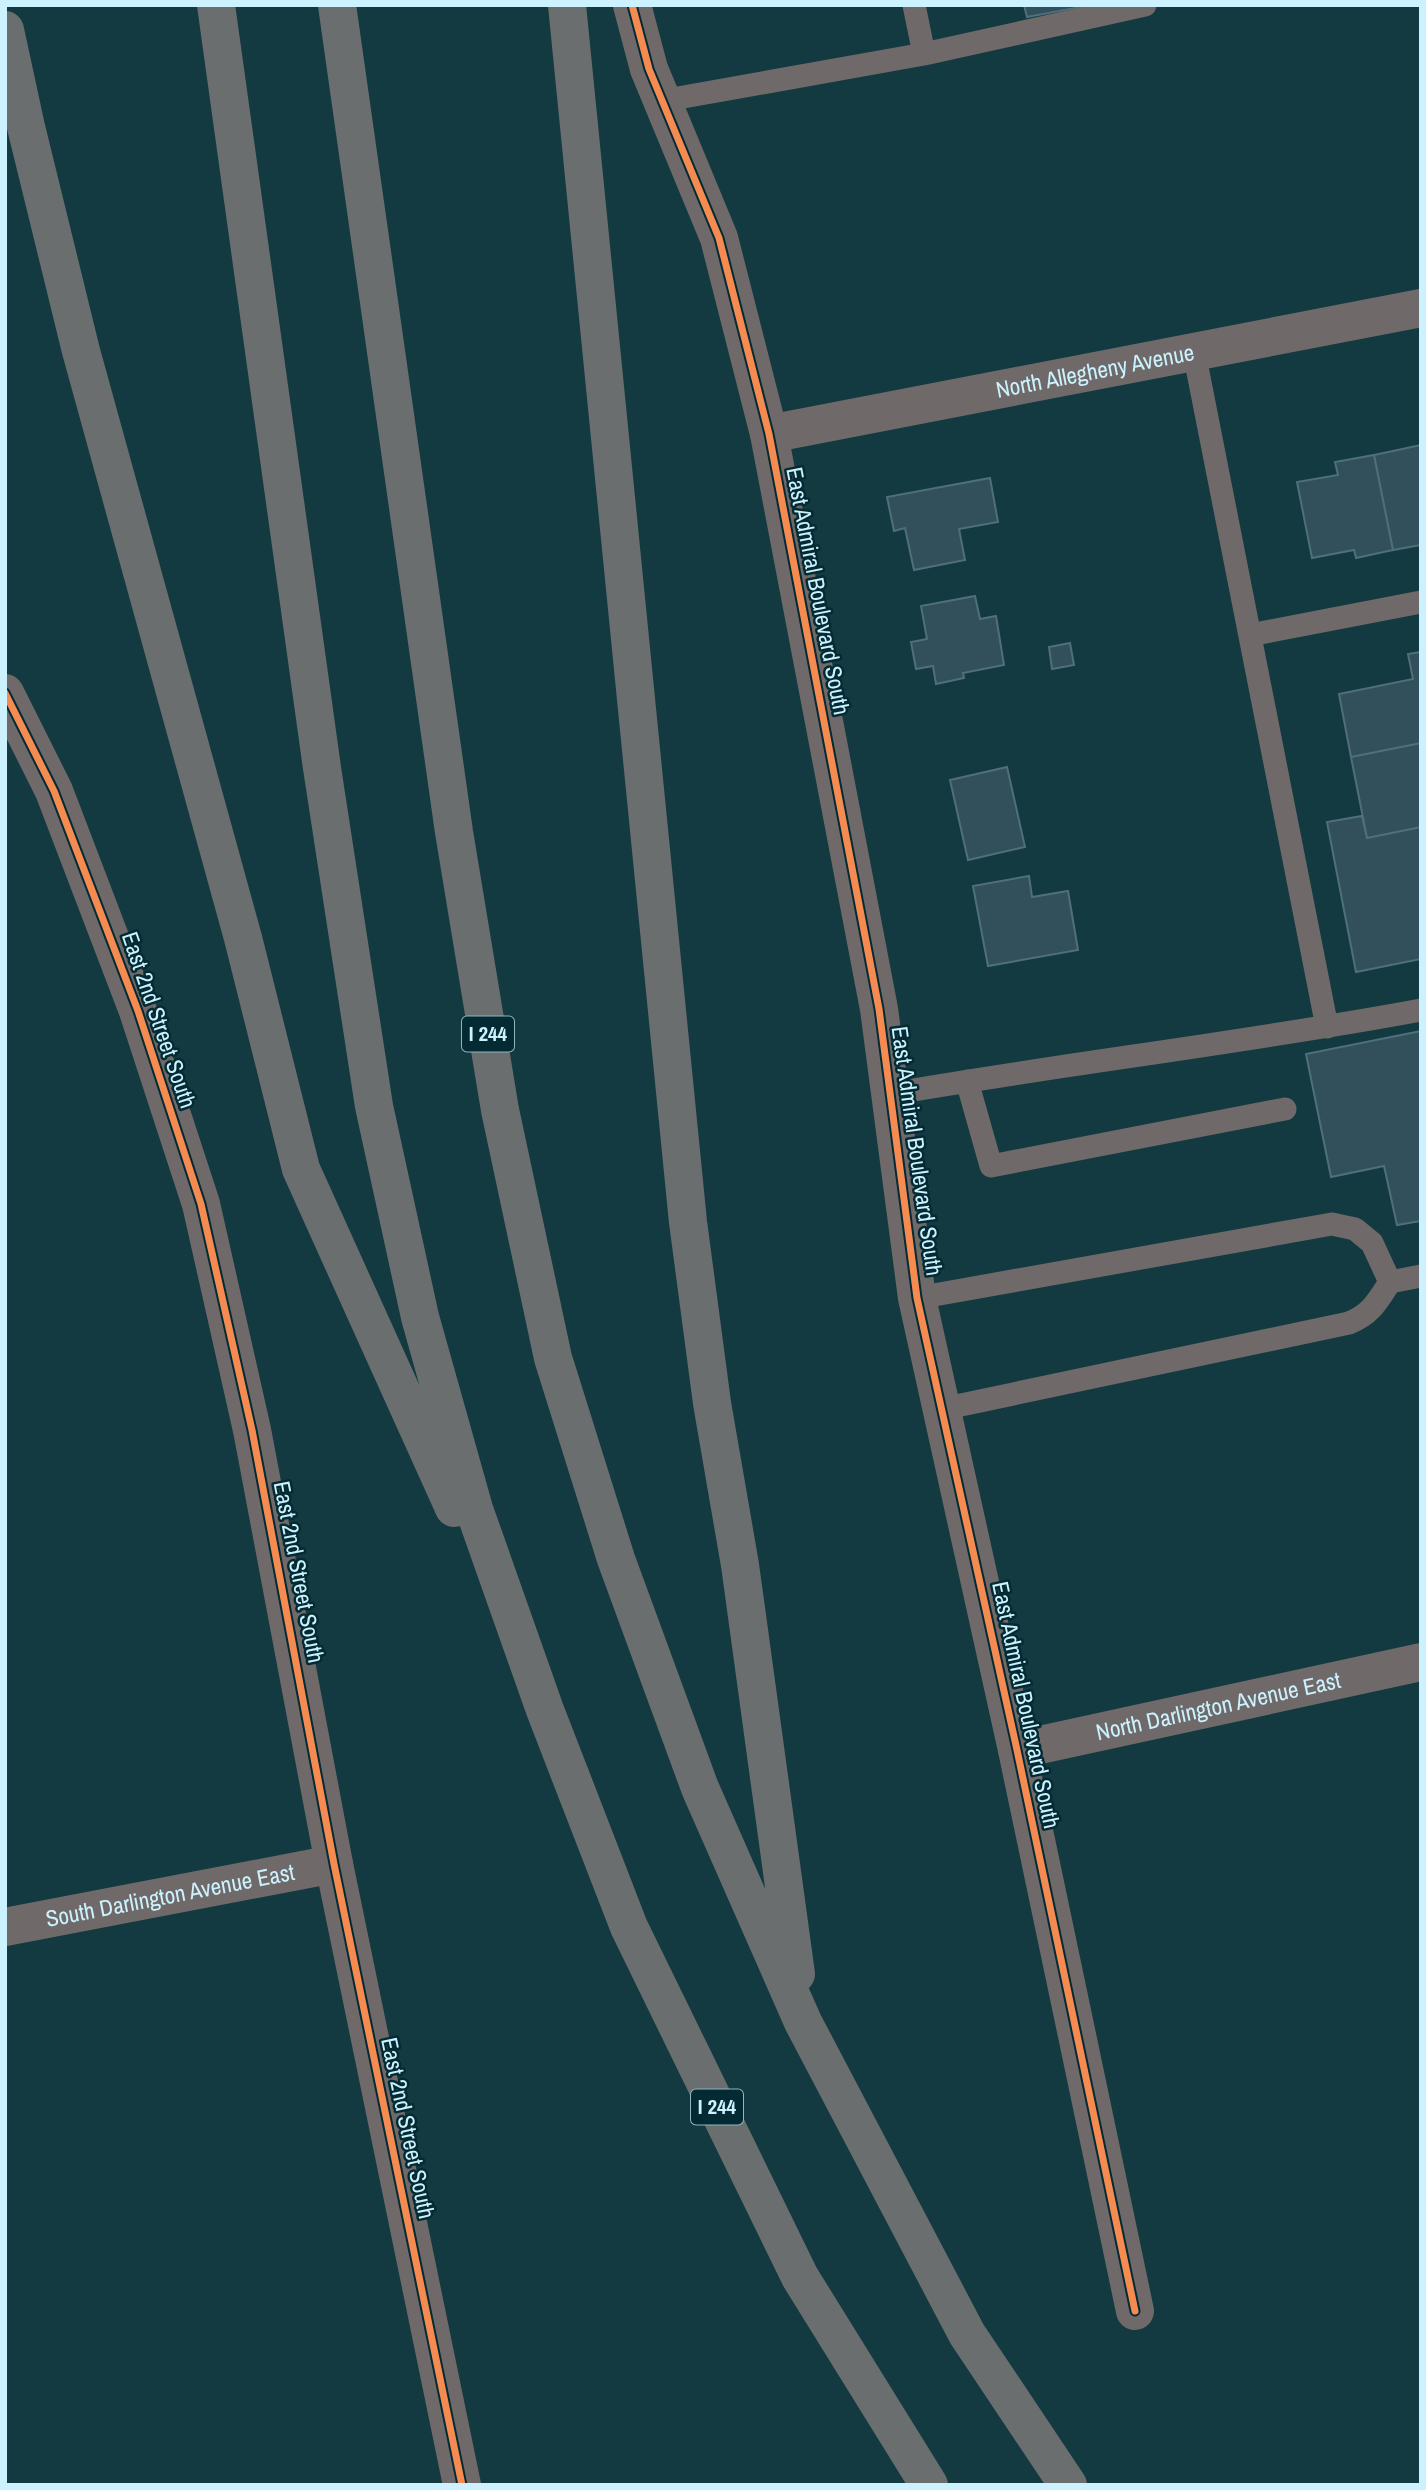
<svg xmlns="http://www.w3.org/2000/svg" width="1426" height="2490" font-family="'Archivo Narrow',sans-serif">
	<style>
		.building { fill: #31505b; stroke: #4e6f7b; stroke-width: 2 }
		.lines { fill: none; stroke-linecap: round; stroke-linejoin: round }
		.lane { stroke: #6f6a69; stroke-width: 23 }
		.street { stroke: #6f6a69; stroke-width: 38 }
		.highway { stroke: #6b6e6e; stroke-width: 38 }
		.cycleway-casing { stroke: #042b33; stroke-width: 11 }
		.cycleway { stroke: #f68b52; stroke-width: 7 }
		.labels { text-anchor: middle; stroke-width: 5; stroke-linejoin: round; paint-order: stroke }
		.shield { fill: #042b33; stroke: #8fb6c1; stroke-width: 2 }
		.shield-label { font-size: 21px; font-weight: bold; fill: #cbf2fe }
		.street-label { font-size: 23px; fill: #cbf2fe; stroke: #042b33 }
	</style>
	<rect width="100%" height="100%" fill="#143a41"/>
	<!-- building -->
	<path class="building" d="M 1024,5 L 1086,5 L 1086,6 L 1027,17 Z
		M 1421,445 L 1421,545 L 1393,550 L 1374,455 Z
		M 1374,455 L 1393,550 L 1356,558 L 1354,550 L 1312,558 L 1297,482 L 1338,475 L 1335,462 Z
		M 990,478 L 998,522 L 959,529 L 965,560 L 914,570 L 905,528 L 894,531 L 887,497 Z
		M 975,596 L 980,619 L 996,616 L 1004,665 L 963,673 L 964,678 L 936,684 L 933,666 L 916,669 L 911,642 L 927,639 L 921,606 Z
		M 1070,643 L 1074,665 L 1052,669 L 1049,647 Z
		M 1421,652 L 1421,743 L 1351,757 L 1339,694 L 1413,679 L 1408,654 Z
		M 1421,743 L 1421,827 L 1367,838 L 1351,757 Z
		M 1007,767 L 1025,847 L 968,860 L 950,780 Z
		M 1362,816 L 1367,838 L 1421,827 L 1421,959 L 1356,972 L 1327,822 Z
		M 1029,876 L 1032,897 L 1068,891 L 1078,950 L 988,966 L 973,886 Z
		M 1421,1031 L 1421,1221 L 1397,1225 L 1384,1166 L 1331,1177 L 1306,1054 Z"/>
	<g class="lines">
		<!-- lane -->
		<path class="lane" d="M 914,5 L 924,54
			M 661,101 L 924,54 L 1145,5
			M 1194,352 L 1327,1027
			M 1250,635 L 1421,602
			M 967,1081 L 991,1166 L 1285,1109
			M 890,1094 C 1067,1063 1245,1043 1421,1010
			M 917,1298 L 1332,1224 L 1355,1229 L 1372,1243 L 1390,1282
			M 942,1409 L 1349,1323 C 1371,1314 1377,1302 1390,1282 L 1421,1276"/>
		<!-- street -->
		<g class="street">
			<path d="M 632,5 L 649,69 L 719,238 L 769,434 L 879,1009 L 917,1298 L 1017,1750 L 1135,2311"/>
			<path id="s1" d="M 769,434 L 1421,308"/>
			<path d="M 5,693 L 54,791 L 138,1011 L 201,1204 L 252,1430 L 334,1864 L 462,2485"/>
			<path id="s2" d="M 1017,1750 L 1421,1662"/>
			<path id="s3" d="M 5,1927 L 334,1864"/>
		</g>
		<!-- highway -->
		<path class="highway" d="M 216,5 L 322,768 L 374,1106 L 420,1317 L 474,1509 L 545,1710 L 629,1927 L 800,2277 L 929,2485
			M 337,5 L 454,832 L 500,1110 L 553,1358 L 616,1559 L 700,1788 L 803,2022 L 967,2334 L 1068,2485
			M 567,5 L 688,1222 L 712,1403 L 740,1565 L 796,1974
			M 5,30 L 26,127 L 81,351 L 243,938 L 301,1169 L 454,1508"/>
		<defs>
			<path id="cycleway" d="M 632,5 L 649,69 L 719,238 L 769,434 L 879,1009 L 917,1298 L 1017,1750 L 1135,2311
				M 5,693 L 54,791 L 138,1011 L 201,1204 L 252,1430 L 334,1864 L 462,2485"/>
		</defs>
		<!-- cycleway casing -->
		<use href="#cycleway" class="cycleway-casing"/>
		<!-- cycleway -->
		<use href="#cycleway" class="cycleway"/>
	</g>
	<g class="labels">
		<!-- shield labels -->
		<g class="shield">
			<rect x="462" y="1016.5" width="52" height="35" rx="5"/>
			<rect x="691" y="2089.5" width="52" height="35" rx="5"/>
		</g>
		<g class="shield-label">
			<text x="488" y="1041">I 244</text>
			<text x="717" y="2114">I 244</text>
		</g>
		<!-- street labels -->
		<g class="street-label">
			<text dy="8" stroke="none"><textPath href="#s1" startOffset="332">North Allegheny Avenue</textPath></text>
			<text transform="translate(818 591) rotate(79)" y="8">East Admiral Boulevard South</text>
			<text transform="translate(159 1020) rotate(71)" y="8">East 2nd Street South</text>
			<text transform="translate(917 1151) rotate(82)" y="8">East Admiral Boulevard South</text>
			<text transform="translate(299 1572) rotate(79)" y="8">East 2nd Street South</text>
			<text transform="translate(1026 1705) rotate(78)" y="8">East Admiral Boulevard South</text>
			<text dy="8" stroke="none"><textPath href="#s2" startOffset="206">North Darlington Avenue East</textPath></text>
			<text dy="8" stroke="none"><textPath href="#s3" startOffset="168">South Darlington Avenue East</textPath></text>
			<text transform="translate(408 2128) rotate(78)" y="8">East 2nd Street South</text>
		</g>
	</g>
	<!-- border -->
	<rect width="1426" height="2490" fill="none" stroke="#cbf2fe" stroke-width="14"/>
</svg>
